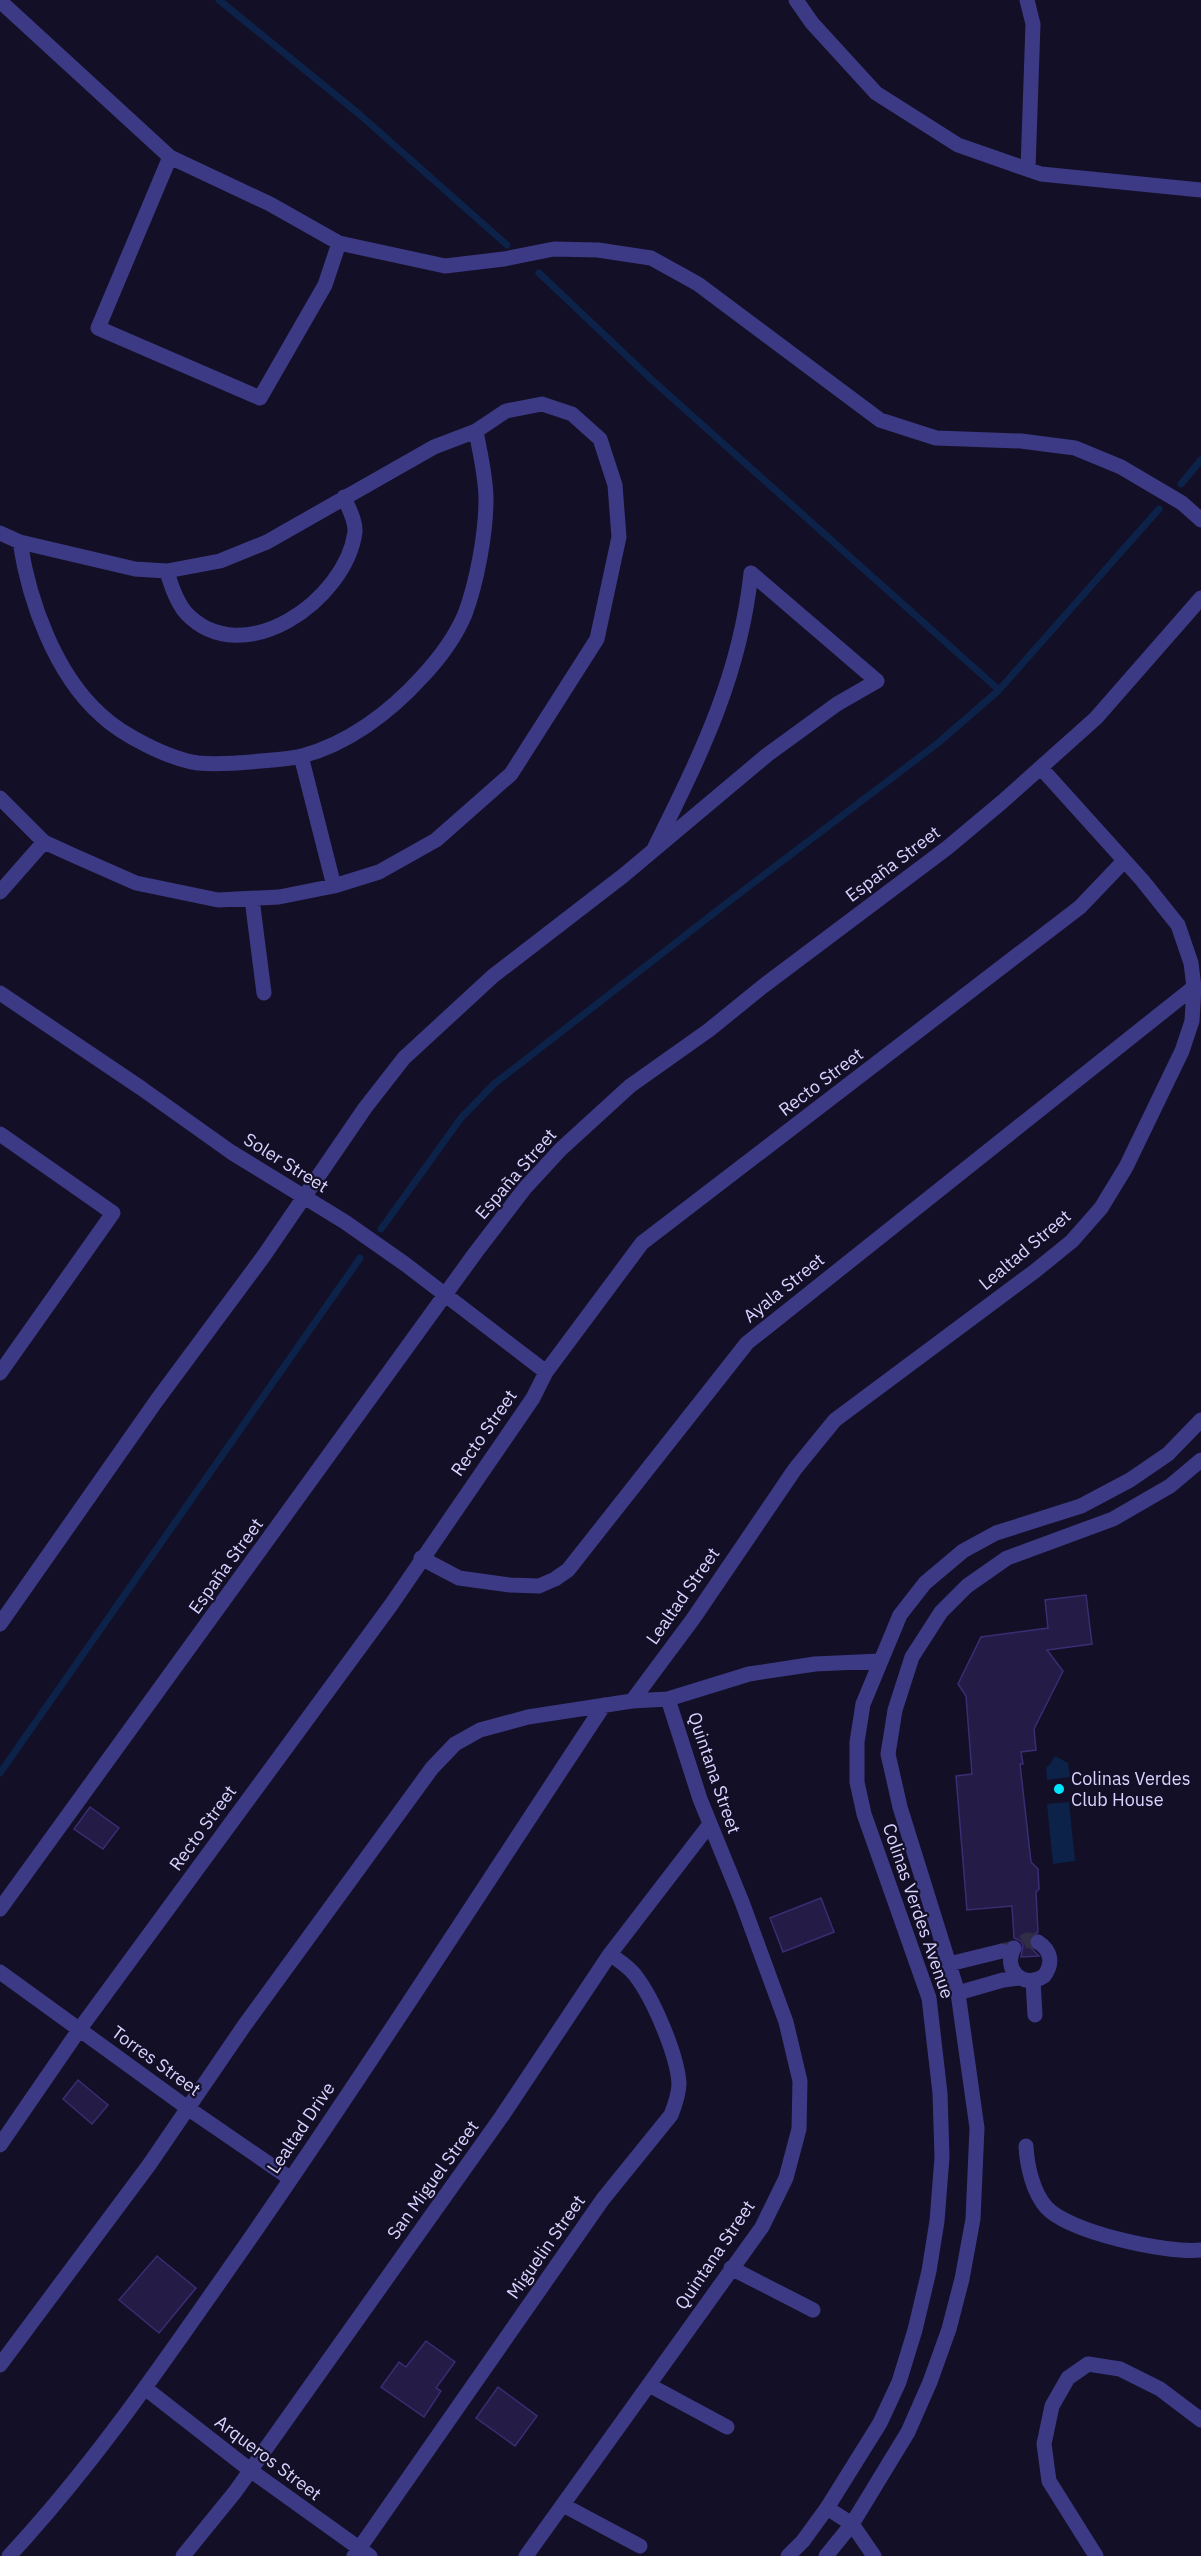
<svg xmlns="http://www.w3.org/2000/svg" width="1201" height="2556" font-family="'IBM Plex Sans',sans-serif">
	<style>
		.water { fill: #0c2248 }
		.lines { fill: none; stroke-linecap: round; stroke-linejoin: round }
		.stream { stroke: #0c2248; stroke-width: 7 }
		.building { fill: #241b47; stroke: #3b2d73; stroke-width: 1.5 }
		.minor-tunnel { stroke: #312d47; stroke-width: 15; stroke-dasharray: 15 8; stroke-linecap: butt }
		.minor { stroke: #3d3a85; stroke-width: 15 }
		.poi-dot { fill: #00e5ff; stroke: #130f26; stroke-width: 2 }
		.labels { text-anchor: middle; stroke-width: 4.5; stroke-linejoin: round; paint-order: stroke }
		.street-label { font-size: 18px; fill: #d9d4ff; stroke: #130f26 }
		.poi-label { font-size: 18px; fill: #d9d4ff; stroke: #130f26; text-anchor: start }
	</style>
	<rect width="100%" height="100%" fill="#130f26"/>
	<!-- water -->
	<path class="water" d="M 1055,1756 L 1068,1763 L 1070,1777 L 1047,1780 L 1046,1768 L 1051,1763 Z
		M 1069,1802 L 1075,1861 L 1053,1864 L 1047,1804 Z"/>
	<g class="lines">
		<!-- stream -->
		<path class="stream" d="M 219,0 L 359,114 L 507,245
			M 539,273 L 651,379 L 999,690
			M 1181,484 L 1201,460
			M 381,1229 L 461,1118 L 494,1084 L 727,903 L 938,743 L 999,690 L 1159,509
			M 0,1773 L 360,1258"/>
	</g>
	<!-- building -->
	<path class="building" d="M 1086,1595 L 1092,1644 L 1047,1650 L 1063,1671 L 1034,1729 L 1036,1750 L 1021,1752 L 1023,1764 L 1020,1764 L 1031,1862 L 1038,1869 L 1039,1889 L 1036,1892 L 1038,1932 L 1031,1936 L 1028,1941 L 1029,1946 L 1039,1956 L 1021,1957 L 1023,1946 L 1021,1941 L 1014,1938 L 1012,1906 L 967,1910 L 956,1776 L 972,1774 L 966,1696 L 958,1684 L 981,1637 L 1048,1628 L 1045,1600 Z
		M 90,1807 L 119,1828 L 103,1849 L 74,1829 Z
		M 821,1898 L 834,1932 L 783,1952 L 770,1918 Z
		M 78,2080 L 108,2105 L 92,2124 L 63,2099 Z
		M 157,2256 L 196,2288 L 159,2333 L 119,2300 Z
		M 426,2341 L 455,2362 L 436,2388 L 441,2391 L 424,2417 L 381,2387 L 399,2362 L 406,2367 Z
		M 498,2387 L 537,2416 L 515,2446 L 476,2418 Z"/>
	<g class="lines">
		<!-- minor-tunnel -->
		<path class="minor-tunnel" d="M 1002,1951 L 1014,1948 L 1027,1940 L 1038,1942"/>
		<!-- minor -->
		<path class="minor" d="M 796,0 L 812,23 L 876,93 L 958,145 L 1041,174 L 1201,190
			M 1027,0 L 1033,24 L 1028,169
			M 0,1 L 170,157 L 270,204 L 339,243 L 445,266 L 504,259 L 554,249 L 598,250 L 651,258 L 698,284 L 880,420 L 936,438 L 1021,441 L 1075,448 L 1121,467 L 1182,503 L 1201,520
			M 170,157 L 98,328 L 260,398 L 325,285 L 339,243
			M 0,533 L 20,542 C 29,601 55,674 101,715 C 122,735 169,759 198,763 C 219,765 240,763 261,761 C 274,760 289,759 302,756 C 348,744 390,712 421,678 C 439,659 455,638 465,614 C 477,582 486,533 486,499 C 486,477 480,453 476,431 L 506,411 L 542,404 L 572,414 L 600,439 L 615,485 L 619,537 L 597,639 L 511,774 L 436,840 L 379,872 L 334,886 L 279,897 L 218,900 L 136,883 L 77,857 L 44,842 L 0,798
			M 20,542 L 135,569 L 167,571 L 220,561 L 267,542 L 434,447 L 476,431
			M 167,571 C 171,586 176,601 186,613 C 243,673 346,600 355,532 C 356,521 348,507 344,497
			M 301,756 L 334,886
			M 0,892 L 44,842
			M 252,899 L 264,993
			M 0,993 L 141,1088 L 231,1152 L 345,1222 L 405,1264 L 546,1372
			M 0,1134 L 113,1213 L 0,1373
			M 421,1558 L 459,1578 L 510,1585 L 539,1586 L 555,1579 L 568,1570 L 747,1343 L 1194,987
			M 0,1624 L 157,1400 L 263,1257 L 365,1108 L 404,1058 L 493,976 L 624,875 L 767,755 L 837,704 L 877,681 L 751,573 C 740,677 700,756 654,849
			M 632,1701 L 693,1619 L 795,1469 L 835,1420 L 1035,1271 L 1072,1241 L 1101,1208 L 1126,1167 L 1182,1051 L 1192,1021 L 1194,987 L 1191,963 L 1178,925 L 1142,880 L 1041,768
			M 0,1909 L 476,1252 L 525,1188 L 561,1149 L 630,1086 L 709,1030 L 762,987 L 947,848 L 1002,802 L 1096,718 L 1201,598
			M 1014,1948 C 1002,1969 1023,1990 1044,1976 C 1053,1964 1052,1951 1038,1942
			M 949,1964 L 1002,1951
			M 0,1972 L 189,2109 L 291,2179
			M 1033,1981 L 1035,2015
			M 958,1993 L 1003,1980 L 1019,1978
			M 0,2145 L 79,2030 L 391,1605 L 533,1398 L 546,1372 L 642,1243 L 1080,907 L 1124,861
			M 1026,2146 C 1027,2166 1033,2192 1046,2207 C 1068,2232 1168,2254 1201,2250
			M 731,2268 L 813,2310
			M 0,2365 L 149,2165 L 244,2026 L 432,1768 L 455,1744 L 480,1730 L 528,1717 L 632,1701 L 668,1699 L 749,1674 L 815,1664 L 880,1661
			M 649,2385 L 727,2427
			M 145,2388 L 250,2470 L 370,2556
			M 563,2505 L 640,2546
			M 827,2508 L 852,2524 L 874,2556
			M 9,2556 C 96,2463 167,2357 240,2253 C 365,2073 483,1888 604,1705
			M 183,2556 L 235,2492 L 502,2116 L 610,1954 L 710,1824
			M 354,2556 L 603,2199 L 671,2115 C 675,2105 679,2093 679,2083 C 677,2054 653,1998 635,1975 C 629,1967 618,1960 610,1954
			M 526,2556 L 762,2227 L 786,2178 L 799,2129 L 800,2081 L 786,2022 L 742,1902 L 700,1799 L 668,1699
			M 788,2556 L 803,2541 L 827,2508 L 880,2423 L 899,2382 L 915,2330 L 929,2271 L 937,2221 L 942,2157 L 940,2093 L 929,1998 L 864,1814 L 857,1782 L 857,1742 L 863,1704 L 900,1615 L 925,1583 L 963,1551 L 996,1533 L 1081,1506 L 1130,1480 L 1168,1454 L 1201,1420
			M 826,2556 L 852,2524 L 908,2432 L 930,2382 L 949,2329 L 962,2279 L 973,2219 L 977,2128 L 958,1993 L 900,1807 L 888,1754 L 895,1710 L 912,1657 L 941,1612 L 967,1586 L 1007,1558 L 1113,1519 L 1170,1486 L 1201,1460
			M 1096,2556 L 1049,2481 L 1044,2444 L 1052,2406 L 1068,2378 L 1088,2364 L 1120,2369 L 1160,2389 L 1201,2420"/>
	</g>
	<!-- markers -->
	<circle class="poi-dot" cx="1059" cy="1789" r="6"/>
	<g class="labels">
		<!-- street labels -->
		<g class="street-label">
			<text transform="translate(893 864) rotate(-37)" y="6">España Street</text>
			<text transform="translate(821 1082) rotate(-37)" y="6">Recto Street</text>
			<text transform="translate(286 1163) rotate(32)" y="6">Soler Street</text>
			<text transform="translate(516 1174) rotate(-49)" y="6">España Street</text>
			<text transform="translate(1025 1250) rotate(-40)" y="6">Lealtad Street</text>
			<text transform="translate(784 1288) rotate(-39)" y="6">Ayala Street</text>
			<text transform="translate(484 1433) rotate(-55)" y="6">Recto Street</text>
			<text transform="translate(226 1566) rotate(-54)" y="6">España Street</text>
			<text transform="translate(683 1596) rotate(-55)" y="6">Lealtad Street</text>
			<text transform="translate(714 1773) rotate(71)" y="6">Quintana Street</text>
			<text transform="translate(203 1828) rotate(-54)" y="6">Recto Street</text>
			<text transform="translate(918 1911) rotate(71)" y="6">Colinas Verdes Avenue</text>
			<text transform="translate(156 2061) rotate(36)" y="6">Torres Street</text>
			<text transform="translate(301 2128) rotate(-56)" y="6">Lealtad Drive</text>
			<text transform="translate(433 2180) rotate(-54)" y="6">San Miguel Street</text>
			<text transform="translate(546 2247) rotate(-55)" y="6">Miguelin Street</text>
			<text transform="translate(715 2255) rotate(-56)" y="6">Quintana Street</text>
			<text transform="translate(268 2458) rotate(37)" y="6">Arqueros Street</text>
		</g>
		<!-- poi labels -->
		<g class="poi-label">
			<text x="1071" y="1785">Colinas Verdes<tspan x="1071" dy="21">Club House</tspan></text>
		</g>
	</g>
</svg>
